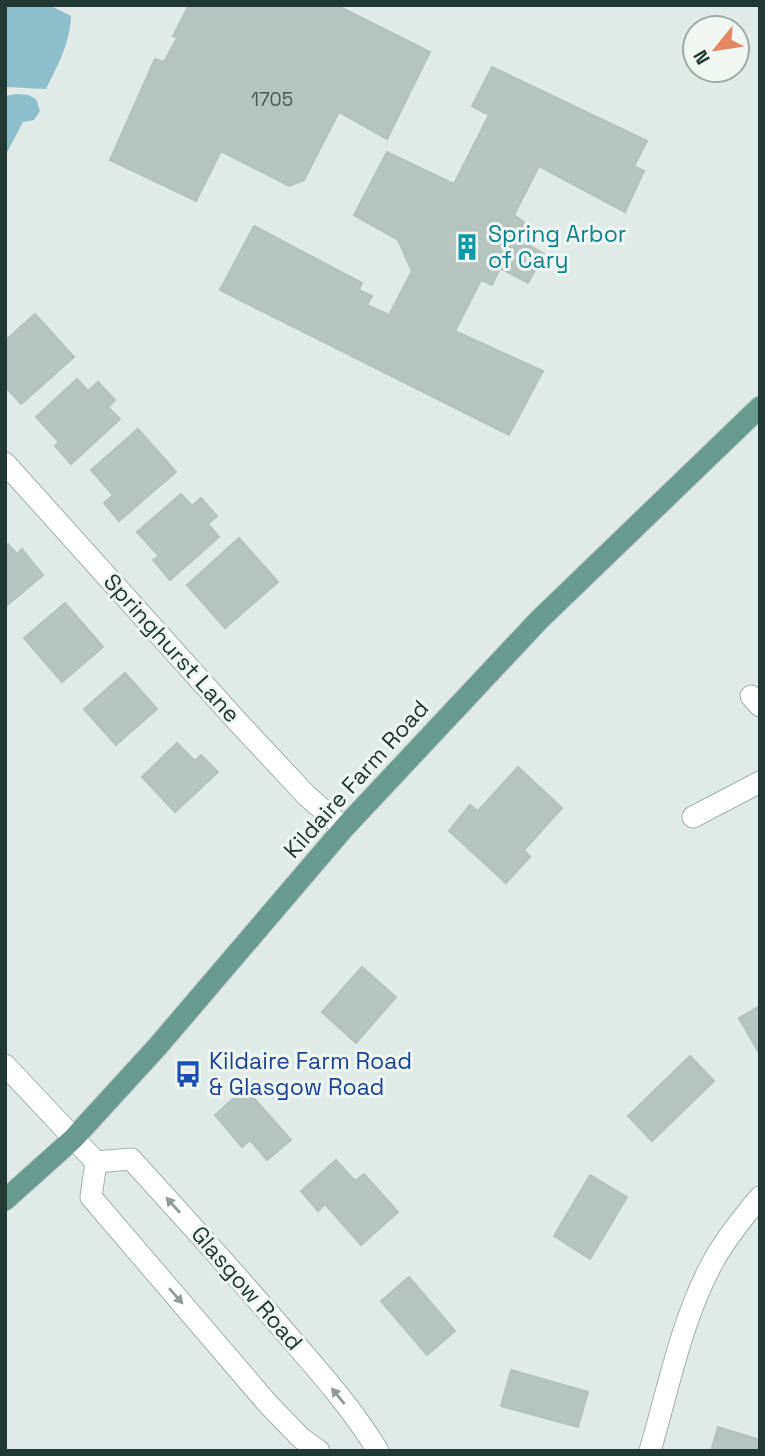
<svg xmlns="http://www.w3.org/2000/svg" width="765" height="1456" font-family="'Space Grotesk',sans-serif">
	<style>
		.water { fill: #8cbfca }
		.building { fill: #b6c4bf; stroke: #b3c2bd; stroke-width: 2 }
		.lines { fill: none; stroke-linecap: round; stroke-linejoin: round }
		.minor-casing { stroke: #a3b1ad; stroke-width: 23 }
		.major-casing { stroke: #c1c7c6; stroke-width: 23 }
		.minor { stroke: #fff; stroke-width: 21 }
		.major { stroke: #689b90; stroke-width: 21 }
		.oneway { fill: #909c99 }
		.labels { text-anchor: middle; stroke-width: 6; stroke-linejoin: round; paint-order: stroke }
		.number-label { font-size: 19px; fill: #475b56 }
		.culture-label { font-size: 23px; fill: #0d838f; stroke: #f0f7f3; text-anchor: start }
		.street-label { font-size: 23px; fill: #223833; stroke: #f0f7f3 }
		.transit-label { font-size: 23px; fill: #164399; stroke: #f0f7f3; text-anchor: start }
	</style>
	<rect width="100%" height="100%" fill="#e0eae6"/>
	<!-- water -->
	<path class="water" d="M 5,5 L 49,5 L 71,16 C 70,43 58,65 46,89 L 5,87 Z
		M 17,94 L 28,95 L 36,99 L 40,111 L 34,120 L 23,122 L 5,156 L 5,96 Z"/>
	<!-- building -->
	<path class="building" d="M 189,5 L 336,5 L 430,52 L 387,139 L 339,112 L 304,180 L 289,186 L 221,151 L 196,201 L 110,160 L 155,59 L 164,62 L 177,38 L 173,36 Z
		M 492,67 L 647,141 L 634,166 L 644,171 L 625,212 L 539,166 L 514,215 L 524,222 L 516,238 L 544,254 L 528,283 L 500,268 L 492,285 L 481,280 L 455,331 L 543,371 L 509,435 L 220,290 L 254,226 L 362,283 L 359,290 L 372,296 L 367,305 L 389,315 L 412,271 L 398,240 L 354,215 L 387,152 L 454,184 L 489,115 L 472,106 Z
		M 35,314 L 74,357 L 21,404 L 5,386 L 5,341 Z
		M 77,379 L 88,391 L 98,382 L 115,400 L 108,407 L 120,419 L 71,464 L 55,446 L 59,442 L 36,417 Z
		M 138,429 L 176,472 L 119,521 L 104,503 L 113,495 L 91,470 Z
		M 181,494 L 192,506 L 201,498 L 217,516 L 208,524 L 219,537 L 170,580 L 153,560 L 159,556 L 137,532 Z
		M 239,538 L 278,582 L 225,628 L 187,585 Z
		M 8,544 L 17,554 L 22,549 L 43,575 L 5,607 L 5,546 Z
		M 65,603 L 103,647 L 62,682 L 24,638 Z
		M 125,673 L 157,709 L 116,745 L 84,709 Z
		M 177,743 L 195,761 L 201,755 L 218,772 L 175,812 L 142,777 Z
		M 518,767 L 562,808 L 524,850 L 530,857 L 506,883 L 449,831 L 470,805 L 478,811 Z
		M 362,967 L 396,997 L 356,1043 L 322,1012 Z
		M 760,1006 L 760,1053 L 759,1053 L 739,1018 Z
		M 690,1056 L 714,1081 L 652,1141 L 628,1116 Z
		M 245,1088 L 291,1140 L 267,1160 L 250,1140 L 242,1147 L 215,1115 Z
		M 336,1160 L 355,1181 L 364,1174 L 398,1212 L 361,1245 L 325,1204 L 318,1211 L 301,1191 Z
		M 590,1175 L 627,1197 L 590,1259 L 554,1236 Z
		M 409,1277 L 455,1331 L 427,1355 L 381,1301 Z
		M 511,1370 L 588,1392 L 578,1427 L 501,1406 Z
		M 718,1427 L 760,1440 L 760,1451 L 711,1451 Z"/>
	<g class="lines">
		<defs>
			<path id="minor" d="M 5,463 L 236,720 L 307,796 L 344,828
				M 751,696 L 760,706
				M 693,817 L 760,782
				M 5,1065 L 96,1162 L 131,1159 C 183,1216 235,1273 285,1332 C 318,1370 352,1408 378,1451
				M 96,1162 L 91,1197 L 268,1404 L 301,1438 L 319,1451
				M 650,1451 C 669,1386 682,1317 715,1258 C 728,1236 744,1216 760,1197"/>
			<path id="major" d="M 5,1200 L 73,1139 L 158,1046 L 344,828 L 539,620 L 760,407"/>
		</defs>
		<!-- minor casing -->
		<use href="#minor" class="minor-casing"/>
		<!-- major casing -->
		<use href="#major" class="major-casing"/>
		<!-- minor -->
		<use href="#minor" class="minor"/>
		<!-- major -->
		<use href="#major" class="major"/>
	</g>
	<!-- one-way arrows -->
	<defs><path id="oneway-solid" d="M-6-.8H1V-3.2L6.5 0L1 3.2V.8H-6Z" transform="scale(1.75)"/></defs>
	<g class="oneway">
		<use href="#oneway-solid" transform="translate(173 1205) rotate(-132)"/>
		<use href="#oneway-solid" transform="translate(176 1296) rotate(49)"/>
		<use href="#oneway-solid" transform="translate(338 1396) rotate(-129)"/>
	</g>
	<!-- icons -->
	<defs>
		<symbol id="building-bare" viewBox="-9 -9 18 18"><path d="M-4-6H4V6H1V3H-1V6H-4ZM-2.5-4.3h1.7v1.8h-1.7ZM.8-4.3h1.7v1.8H.8ZM-2.5-1h1.7V.8h-1.7ZM.8-1h1.7V.8H.8Z" fill="#0f9aa8" stroke="#f0f7f3" stroke-width="2.5" paint-order="stroke"/></symbol>
		<symbol id="bus-bare" viewBox="-9 -9 18 18"><path d="M-5-6H5V4H4V6H2V4H-2V6H-4V4H-5ZM-3.5-4V0h7V-4ZM-3.5 1.2v1.5H-2V1.2ZM2 1.2v1.5H3.5V1.2Z" fill="#1a4fb4" stroke="#f0f7f3" stroke-width="2.5" paint-order="stroke"/></symbol>
	</defs>
	<g fill-rule="evenodd">
		<use href="#building-bare" x="448" y="228" width="38" height="38"/>
		<use href="#bus-bare" x="169" y="1055" width="38" height="38"/>
	</g>
	<g class="labels">
		<!-- number labels -->
		<g class="number-label">
			<text x="272" y="106">1705</text>
		</g>
		<!-- culture labels -->
		<g class="culture-label">
			<text x="488" y="242">Spring Arbor<tspan x="488" dy="26">of Cary</tspan></text>
		</g>
		<!-- street labels -->
		<g class="street-label">
			<text transform="translate(172 648) rotate(48)" y="8">Springhurst Lane</text>
			<text transform="translate(356 779) rotate(-48)" y="8">Kildaire Farm Road</text>
			<text transform="translate(247 1288) rotate(49)" y="8">Glasgow Road</text>
		</g>
		<!-- transit labels -->
		<g class="transit-label">
			<text x="209" y="1069">Kildaire Farm Road<tspan x="209" dy="26">&amp; Glasgow Road</tspan></text>
		</g>
	</g>
	<!-- border -->
	<rect width="765" height="1456" fill="none" stroke="#223833" stroke-width="14"/>
	<!-- north arrow -->
	<g transform="translate(716 49) rotate(240)"><circle r="33" fill="#f0f7f3" stroke="#9eaba6" stroke-width="2"/>
	<path d="M0-5L12 26L0 18L-12 26Z" fill="#e58663"/>
	<text y="-10" font-size="19" font-weight="bold" text-anchor="middle" fill="#223833">N</text>
	</g>
</svg>
